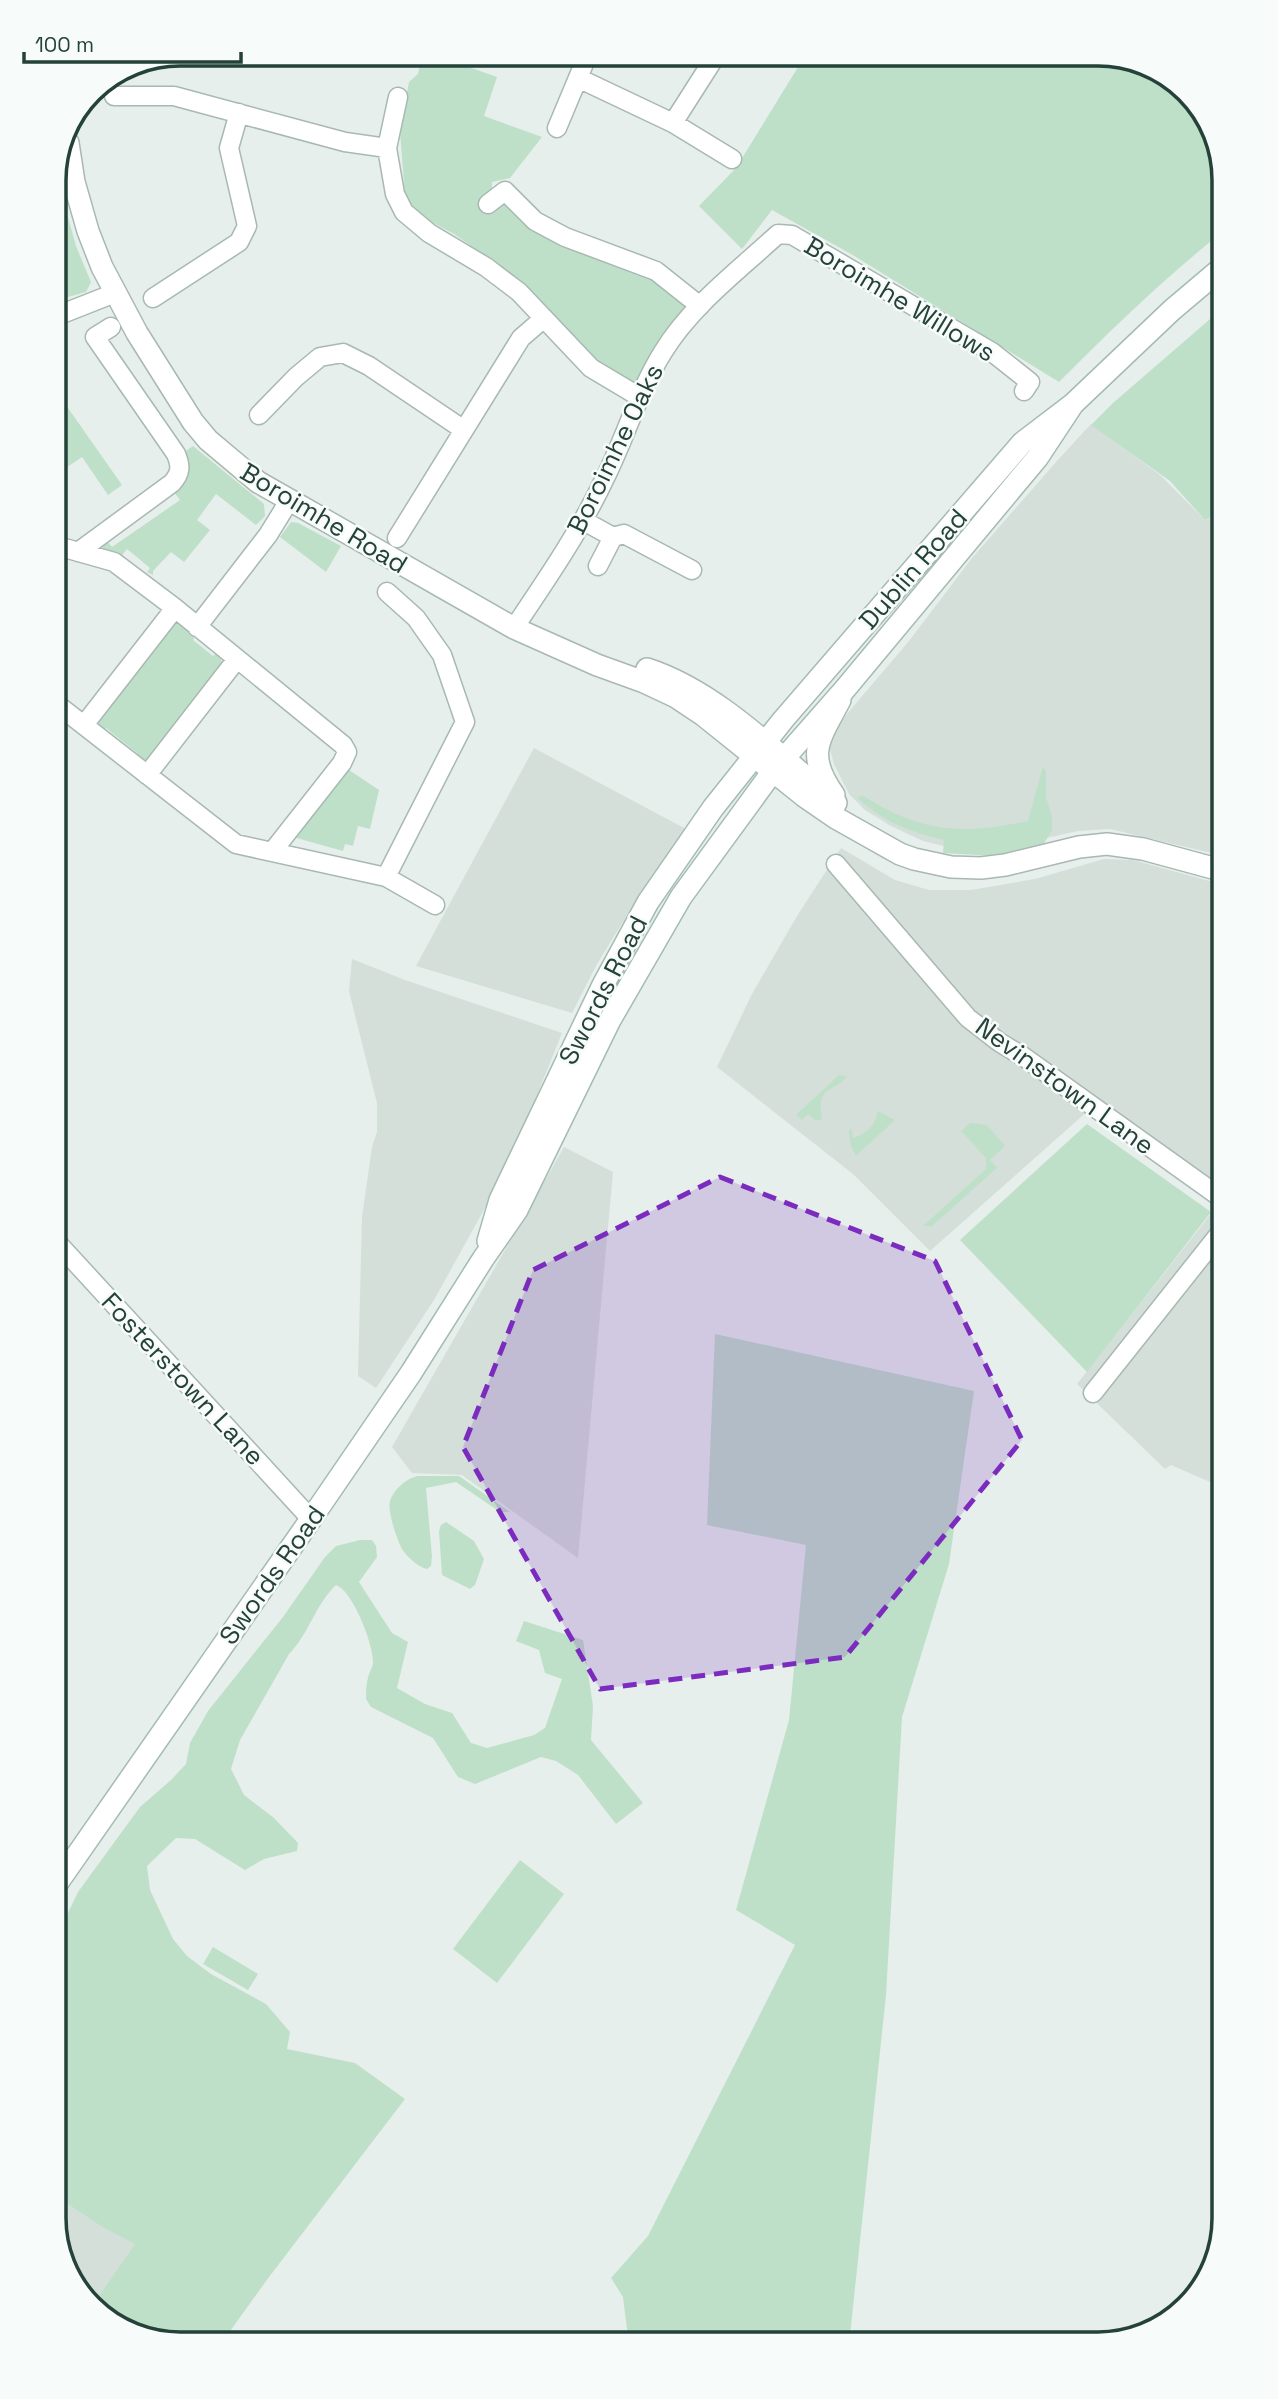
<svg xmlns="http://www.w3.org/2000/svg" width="1278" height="2399" font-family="'Space Grotesk',sans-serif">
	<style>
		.built { fill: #d4dfda }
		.green { fill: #bfe0c8 }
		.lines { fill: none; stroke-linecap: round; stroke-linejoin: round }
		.minor-casing { stroke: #a8b8b2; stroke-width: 21 }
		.tertiary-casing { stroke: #a8b8b2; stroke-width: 24 }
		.secondary-casing { stroke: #a4bbb3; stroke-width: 24 }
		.minor { stroke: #fff; stroke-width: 18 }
		.tertiary { stroke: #fff; stroke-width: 21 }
		.secondary { stroke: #fff; stroke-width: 21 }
		.marked { fill: #7b2cbf; fill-opacity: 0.2; stroke: #7b2cbf; stroke-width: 5; stroke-dasharray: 14 9; stroke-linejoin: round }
		.labels { text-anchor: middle; stroke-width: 5; stroke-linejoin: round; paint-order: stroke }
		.street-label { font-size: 26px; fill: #24423a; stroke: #f7fbf9 }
		.rim { fill: none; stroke: #24423a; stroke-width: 3.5 }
	</style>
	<rect width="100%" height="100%" fill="#e6efeb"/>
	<!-- built -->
	<path class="built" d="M 1091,424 L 1160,475 L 1205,520 L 1224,511 L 1224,856 L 1110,829 L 1078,831 L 1038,840 L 960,850 L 923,841 L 891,826 L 865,810 L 849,794 L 834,764 L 828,743 L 835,728 L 909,641 L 972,558 L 1056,462 Z
		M 534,748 L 686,829 L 629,912 L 597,964 L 572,1013 L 416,966 Z
		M 841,848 L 895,880 L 929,890 L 971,890 L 1035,879 L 1104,859 L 1133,860 L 1224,885 L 1224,1193 L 1099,1101 L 930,1251 L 853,1174 L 717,1067 L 752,994 L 797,916 Z
		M 352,959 L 405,980 L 562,1033 L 535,1100 L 490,1199 L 434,1300 L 376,1388 L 358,1376 L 362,1217 L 372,1147 L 377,1132 L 377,1103 L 349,991 Z
		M 564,1147 L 613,1172 L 578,1558 L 462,1475 L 412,1473 L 392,1447 Z
		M 1217,1206 L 1224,1211 L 1224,1488 L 1171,1465 L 1165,1469 L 1077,1384 Z
		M 54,2195 L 102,2227 L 136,2244 L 94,2303 L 64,2267 L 54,2218 Z"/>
	<!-- green -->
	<path class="green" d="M 422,54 L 432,54 L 497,77 L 484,116 L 542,137 L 510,178 L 492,182 L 492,193 L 536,233 L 569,249 L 654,281 L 690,307 L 658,346 L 635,383 L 621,379 L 584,353 L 520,280 L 454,234 L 424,218 L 405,197 L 400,131 L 409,82 L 418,74 Z
		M 806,54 L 1106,55 L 1174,80 L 1214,132 L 1224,181 L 1224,231 C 1165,277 1112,329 1059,382 L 851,254 L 772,210 L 742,249 L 699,206 L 736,168 Z
		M 55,171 L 76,246 L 91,282 L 86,292 L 54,301 Z
		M 1224,307 L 1224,509 L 1205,520 L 1170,481 L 1091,425 L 1113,403 Z
		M 54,388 L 122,485 L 108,495 L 82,457 L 54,476 Z
		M 193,446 L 264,504 L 265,516 L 256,525 L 216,494 L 197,520 L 210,530 L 184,562 L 171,552 L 153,571 L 153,575 L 147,572 L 150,568 L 127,549 L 119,559 L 104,551 L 102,547 L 106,540 L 112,547 L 180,500 L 174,492 C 187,481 191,469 183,453 Z
		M 291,522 L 298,523 L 341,546 L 326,572 L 280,537 Z
		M 175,623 L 181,625 L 196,635 L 193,640 L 213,656 L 217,653 L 221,657 L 222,668 L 150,758 L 145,760 L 134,757 L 137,753 L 106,728 L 103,732 L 98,727 L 98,721 L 169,626 Z
		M 1043,766 L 1046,772 L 1046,797 L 1052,817 L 1052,830 L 1042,847 L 994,856 L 943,853 L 944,840 C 905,830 888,824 857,798 L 862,795 C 923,833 960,835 1028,821 Z
		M 346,768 L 379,790 L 370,829 L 358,826 L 353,846 L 345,844 L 343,851 L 293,837 Z
		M 839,1075 L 847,1076 C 836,1092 815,1085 822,1119 L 816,1121 L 808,1114 L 802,1120 L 796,1115 Z
		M 878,1111 L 895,1120 L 856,1156 L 851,1146 L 849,1131 L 851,1128 L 853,1138 C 867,1134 875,1125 878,1111 Z
		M 970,1123 L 987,1125 L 1005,1146 L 990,1160 L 997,1168 L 932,1226 L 923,1226 L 986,1169 L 986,1158 L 961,1131 Z
		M 1087,1124 L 1211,1212 L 1087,1372 L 960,1240 Z
		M 715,1334 L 974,1391 L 949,1564 L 902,1717 L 886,1995 L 849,2345 L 629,2345 L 623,2297 L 611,2278 L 648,2236 L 795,1945 L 736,1910 L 789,1720 L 806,1545 L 707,1525 Z
		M 418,1476 L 459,1476 L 510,1512 L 500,1512 L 456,1482 L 426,1488 L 432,1556 L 431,1566 L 427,1569 C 418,1567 407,1557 402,1549 C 397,1540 387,1510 390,1501 C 394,1489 407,1478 418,1476 Z
		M 446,1522 L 474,1541 L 484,1559 L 475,1585 L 470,1589 L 442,1575 L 439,1531 L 441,1525 Z
		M 360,1540 L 372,1540 L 376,1546 L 377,1557 L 359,1582 L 392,1633 L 408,1642 L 397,1688 L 425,1704 L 452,1713 L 471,1743 L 487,1748 L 534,1735 L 545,1728 L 562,1679 L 545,1673 L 539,1650 L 516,1641 L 524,1621 L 583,1640 L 593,1706 L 591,1740 L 643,1803 L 616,1824 L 578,1775 L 556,1761 L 541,1757 L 475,1784 L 458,1777 L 433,1738 L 371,1707 L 366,1699 C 366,1692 366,1684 368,1678 C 369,1672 373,1667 373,1662 C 373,1644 353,1591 336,1585 C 315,1605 309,1634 289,1654 L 240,1740 L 231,1769 L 244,1795 L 274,1818 L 298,1843 L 297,1851 L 264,1859 L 245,1870 L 195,1839 L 176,1838 L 147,1866 L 150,1890 L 173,1939 L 187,1956 L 211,1974 L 266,2004 L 290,2032 L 287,2049 L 355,2063 L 405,2099 L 266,2281 L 220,2345 L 173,2344 L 110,2323 L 94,2303 L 135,2244 L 102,2227 L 54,2195 L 54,1955 L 63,1923 L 78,1892 L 140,1807 L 171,1780 L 186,1764 L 190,1743 L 208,1711 L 283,1617 L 325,1557 L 336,1546 Z
		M 520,1860 L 564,1894 L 497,1983 L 453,1949 Z
		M 213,1947 L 258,1974 L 248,1990 L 203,1964 Z"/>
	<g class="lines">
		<defs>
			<path id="minor" d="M 578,78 L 673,123 L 732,159
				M 114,96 L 174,96 L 345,142 L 387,148
				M 398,97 L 387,148 L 395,194 L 404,212 L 429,233 L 486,267 L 519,292 L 591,368 L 638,396
				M 673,123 L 717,54
				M 557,128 L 588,54
				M 488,204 L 505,191 L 535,221 L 565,237 L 656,271 L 700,306
				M 153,298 L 239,242 L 247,226 L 229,148 L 239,113
				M 54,317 L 115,293
				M 259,415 L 296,377 L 320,357 L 343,353 L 369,366 L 464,430
				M 584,521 L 613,537 L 624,534 L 692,570
				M 397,538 L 521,338 L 543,319
				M 54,545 L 114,562 L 175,608 L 343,745 L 347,752 L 342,763 L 272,852
				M 78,552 L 172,483 C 181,473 181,466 176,454 L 95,337 L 111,327
				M 598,566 L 613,537
				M 197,627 L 268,535 L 289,501
				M 514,628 C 547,579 580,531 605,478 C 626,436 638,392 663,352 C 691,306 738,271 778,234 L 792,235 L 992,352 L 1030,382 L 1024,391
				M 54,702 L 236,844 L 386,877 L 435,905
				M 84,725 L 175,608
				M 147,775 L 237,659
				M 836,864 L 968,1018 L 999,1042 L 1024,1057 L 1224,1200
				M 386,877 L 465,722 L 442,655 L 416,618 L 387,592
				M 54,1239 L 311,1519
				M 1093,1393 L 1224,1228"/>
			<path id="tertiary" d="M 68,143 L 74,182 L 88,231 L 102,267 L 137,333 L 193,422 L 208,440 L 258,482 L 514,628 L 597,665 L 644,682 L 676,697 L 703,715 L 804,796 L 836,818 L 900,854 L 914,859 L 951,867 L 981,868 L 1005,865 L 1079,847 L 1107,844 L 1143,849 L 1224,871
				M 647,669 C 718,692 779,756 836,803
				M 834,795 C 805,754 819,740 840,700"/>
			<path id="secondary" d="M 488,1241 L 500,1200 L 603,985 L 648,902 L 713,808 L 783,720 L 1022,443 L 1073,404 L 1172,310 L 1224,266
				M 54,1888 L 311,1519 L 411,1373 L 483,1259 L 517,1210 L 610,1020 L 681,897 L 773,771 L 845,689 L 1038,457 L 1073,404"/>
		</defs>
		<!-- minor casing -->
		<use href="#minor" class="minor-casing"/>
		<!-- tertiary casing -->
		<use href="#tertiary" class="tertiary-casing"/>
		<!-- secondary casing -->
		<use href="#secondary" class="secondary-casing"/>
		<!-- minor -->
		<use href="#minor" class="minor"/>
		<!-- tertiary -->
		<use href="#tertiary" class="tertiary"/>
		<!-- secondary -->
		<use href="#secondary" class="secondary"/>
	</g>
	<!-- marked area -->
	<path class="marked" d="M 720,1177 L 935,1261 L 1022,1440 L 845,1657 L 600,1689 L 463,1447 L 533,1270 Z"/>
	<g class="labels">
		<!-- street labels -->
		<g class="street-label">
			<text transform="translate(900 299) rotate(31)" y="9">Boroimhe Willows</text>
			<text transform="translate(615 449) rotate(-64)" y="9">Boroimhe Oaks</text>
			<text transform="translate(324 518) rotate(31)" y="9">Boroimhe Road</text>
			<text transform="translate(913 569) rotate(-49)" y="9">Dublin Road</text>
			<text transform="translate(603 990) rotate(-63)" y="9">Swords Road</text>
			<text transform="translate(1065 1086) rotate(36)" y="9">Nevinstown Lane</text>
			<text transform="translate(183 1379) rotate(47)" y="9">Fosterstown Lane</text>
			<text transform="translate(272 1575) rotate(-55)" y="9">Swords Road</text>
		</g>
	</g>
	<!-- crop -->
	<path d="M0 0H1278V2399H0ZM180 66H1098A114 114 0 0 1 1212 180V2218A114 114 0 0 1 1098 2332H180A114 114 0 0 1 66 2218V180A114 114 0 0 1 180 66Z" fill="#f7fbf9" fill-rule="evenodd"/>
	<path class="rim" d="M180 66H1098A114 114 0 0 1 1212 180V2218A114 114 0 0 1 1098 2332H180A114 114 0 0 1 66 2218V180A114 114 0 0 1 180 66Z"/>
	<!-- scale -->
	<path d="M24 52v10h217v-10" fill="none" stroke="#24423a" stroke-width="3.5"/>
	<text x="35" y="52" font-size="21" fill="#24423a" stroke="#f7fbf9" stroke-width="5" paint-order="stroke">100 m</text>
</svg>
